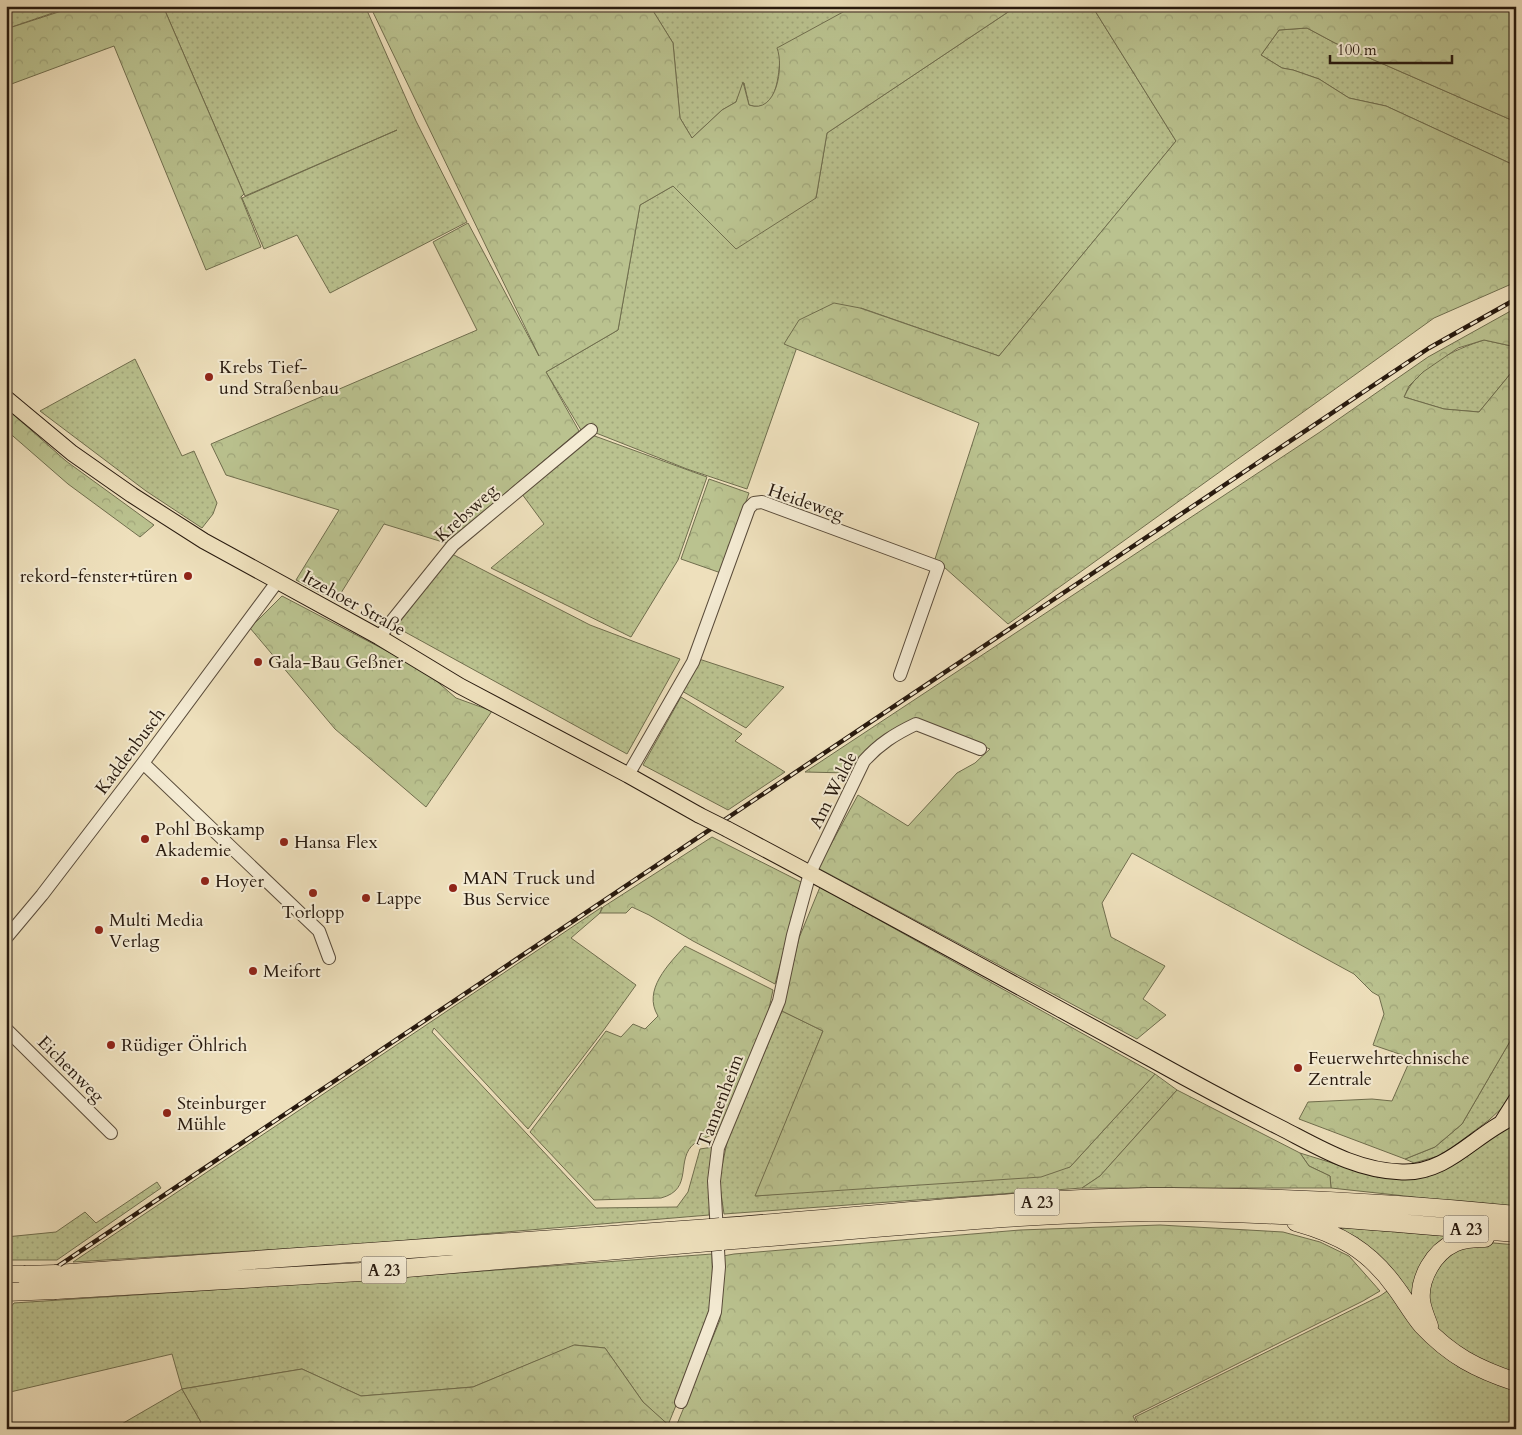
<svg xmlns="http://www.w3.org/2000/svg" width="1522" height="1435" font-family="Cardo,serif">
	<style>
		.grass { fill: url(#grass-dots); stroke: #706e4e }
		.forest { fill: url(#forest-crowns); stroke: #706e4e }
		.lines { fill: none; stroke-linecap: round; stroke-linejoin: round }
		.minor-casing { stroke: #594b3a; stroke-width: 14 }
		.major-casing { stroke: #27190e; stroke-width: 17 }
		.highway-casing { stroke: #27190e; stroke-width: 19 }
		.minor { stroke: #f4ebd3; stroke-width: 12 }
		.major { stroke: #eee0bc; stroke-width: 15 }
		.highway { stroke: #eee0bc; stroke-width: 18 }
		.rail-casing { stroke: #27190e; stroke-width: 4.5 }
		.rail { stroke: #f4ebd3; stroke-width: 2.5; stroke-dasharray: 8; stroke-linecap: butt }
		.major-bridge-casing { stroke: #27190e; stroke-width: 17; stroke-linecap: butt }
		.highway-bridge-casing { stroke: #27190e; stroke-width: 19; stroke-linecap: butt }
		.major-bridge { stroke: #eee0bc; stroke-width: 15 }
		.highway-bridge { stroke: #eee0bc; stroke-width: 18 }
		.poi-dot { fill: #8f2418; stroke: #f4ebd3; stroke-width: 2 }
		.labels { text-anchor: middle; stroke-width: 4; stroke-linejoin: round; paint-order: stroke }
		.shield { fill: #f4ebd3; stroke: #645849; stroke-width: 1 }
		.shield-label { font-size: 16px; font-weight: bold; fill: #27190e }
		.poi-label { font-size: 18px; fill: #27190e; stroke: #f4ebd3; text-anchor: start }
		.street-label { font-size: 18px; fill: #27190e; stroke: #f4ebd3 }
	</style>
	<defs>
		<pattern id="grass-dots" width="8" height="8" patternUnits="userSpaceOnUse" patternTransform="scale(1.25)"><rect width="8" height="8" fill="#bac28f"/><path d="M2 2h.1M6 6h.1" fill="none" stroke="#a0a67a" stroke-width="1.8" stroke-linecap="round"/></pattern>
		<pattern id="forest-crowns" width="20" height="18" patternUnits="userSpaceOnUse" patternTransform="scale(1.25)"><rect width="20" height="18" fill="#bac28f"/><path d="M2 6a3 3 0 1 1 6 0M12 15a3 3 0 1 1 6 0" fill="none" stroke="#a0a67a"/></pattern>
	</defs>
	<rect width="100%" height="100%" fill="#eee0bc"/>
	<filter id="stains"><feTurbulence type="fractalNoise" baseFrequency=".004" numOctaves="4"/><feColorMatrix values="0 0 0 0 .2 0 0 0 0 .09 0 0 0 0 .02 0 0 0 .5 -.17"/></filter>
	<radialGradient id="worn" r=".72"><stop offset=".6" stop-color="#630" stop-opacity="0"/><stop offset="1" stop-color="#630" stop-opacity=".3"/></radialGradient>
	<!-- grass -->
	<path class="grass" d="M 6,6 L 73,6 L 6,29 Z
		M 163,6 L 365,6 L 416,121 L 467,222 L 330,293 L 297,235 L 264,249 L 242,198 L 397,130 L 245,196 Z
		M 650,6 L 854,6 L 845,11 L 780,56 C 779,74 777,115 749,105 L 744,83 L 736,102 L 722,110 L 692,138 L 680,118 L 673,43 Z
		M 1017,6 L 1092,6 L 1176,141 L 999,356 L 861,308 L 797,347 L 747,489 L 687,469 L 596,433 L 581,430 L 546,372 L 618,330 L 640,205 L 673,186 L 816,198 L 827,133 Z
		M 1307,28 L 1335,43 L 1516,122 L 1516,166 L 1386,106 L 1349,98 L 1319,79 L 1293,70 L 1282,68 L 1261,55 L 1279,30 Z
		M 1484,340 L 1516,347 L 1516,367 L 1479,412 L 1444,409 L 1404,397 C 1418,366 1453,350 1484,340 Z
		M 135,359 L 182,456 L 194,451 L 217,503 L 213,514 L 202,528 L 146,491 L 40,411 Z
		M 592,435 L 707,477 L 678,560 L 631,637 L 491,568 L 544,524 L 522,494 Z
		M 452,554 L 590,625 L 680,659 L 627,754 L 396,627 Z
		M 699,659 L 784,687 L 746,728 L 682,691 Z
		M 681,697 L 742,734 L 735,741 L 785,772 L 728,810 L 643,765 Z
		M 602,907 L 600,913 L 571,938 L 636,985 L 603,1031 L 528,1129 L 434,1028 L 432,1032 L 596,1208 L 677,1207 L 688,1192 L 700,1149 L 713,1147 L 709,1215 L 362,1244 L 73,1262 Z
		M 782,1011 L 823,1031 L 756,1196 L 1070,1167 L 1155,1074 L 1177,1090 L 1100,1176 L 1082,1188 L 724,1214 L 719,1180 L 728,1138 Z
		M 1516,1031 L 1516,1074 L 1509,1098 L 1503,1107 L 1489,1120 L 1442,1155 L 1414,1163 L 1405,1159 L 1435,1147 L 1462,1124 Z
		M 1516,1120 L 1516,1208 L 1331,1188 L 1330,1176 L 1309,1166 L 1300,1153 L 1342,1166 L 1442,1170 L 1459,1162 Z
		M 157,1182 L 161,1188 L 57,1260 L 6,1260 L 6,1237 L 56,1232 L 85,1212 L 96,1223 Z
		M 1325,1226 L 1457,1237 L 1439,1247 L 1422,1317 Z
		M 1472,1241 L 1516,1245 L 1516,1376 L 1492,1369 L 1438,1333 L 1425,1304 L 1434,1267 L 1444,1255 Z
		M 712,1254 L 713,1304 L 679,1398 L 668,1425 L 643,1402 L 605,1348 L 575,1345 L 473,1387 L 361,1396 L 302,1369 L 182,1389 L 201,1422 L 192,1429 L 113,1429 L 182,1389 L 172,1354 L 6,1393 L 6,1313 L 14,1303 L 363,1280 Z
		M 1390,1289 C 1403,1306 1417,1330 1431,1345 C 1451,1366 1489,1384 1516,1389 L 1516,1429 L 1141,1429 L 1135,1417 L 1380,1296 Z"/>
	<!-- forest -->
	<path class="forest" d="M 77,6 L 163,6 L 244,194 L 241,197 L 261,247 L 206,270 L 114,46 L 6,86 L 6,29 Z
		M 370,6 L 650,6 L 673,43 L 680,118 L 692,138 L 722,110 L 736,102 L 743,82 L 749,105 C 777,115 784,66 777,48 L 854,6 L 1017,6 L 827,133 L 816,198 L 736,249 L 673,186 L 640,205 L 618,330 L 546,372 L 579,431 L 446,543 L 384,524 L 336,601 L 296,580 L 339,510 L 226,475 L 211,444 L 477,330 L 433,242 L 468,223 L 539,356 Z
		M 1092,6 L 1516,6 L 1516,122 L 1335,43 L 1307,28 L 1279,30 L 1261,55 L 1282,68 L 1293,70 L 1319,79 L 1349,98 L 1386,106 L 1516,166 L 1516,282 L 1434,318 L 1008,624 L 935,559 L 979,423 L 784,344 L 799,320 L 834,303 L 860,308 L 999,356 L 1176,141 Z
		M 1516,308 L 1516,347 L 1484,340 L 1458,348 L 1423,372 L 1409,386 L 1404,397 L 1444,409 L 1479,412 L 1516,367 L 1516,1031 L 1462,1124 L 1435,1147 L 1405,1159 L 1299,1119 L 1308,1102 L 1372,1099 L 1392,1101 L 1411,1058 L 1373,1045 L 1384,1014 L 1379,996 L 1372,992 L 1354,974 L 1132,853 L 1102,903 L 1111,937 L 1165,966 L 1143,999 L 1166,1015 L 1137,1039 L 818,868 L 858,795 L 908,826 L 957,773 L 975,763 L 990,749 L 914,719 L 873,745 L 848,773 L 805,772 L 1320,432 L 1428,357 Z
		M 6,408 L 66,461 L 154,525 L 140,537 L 68,484 L 6,430 Z
		M 709,479 L 749,493 L 721,573 L 681,559 Z
		M 282,596 L 425,671 L 456,698 L 492,711 L 426,807 L 335,729 L 250,628 Z
		M 712,837 L 803,883 L 793,916 L 775,984 L 693,941 L 649,915 L 632,907 L 626,913 L 600,913 L 603,907 Z
		M 820,887 L 1155,1074 L 1070,1167 L 1041,1177 L 755,1196 L 823,1031 L 782,1011 L 799,938 Z
		M 685,946 L 773,990 L 767,1018 L 717,1134 C 710,1136 702,1138 695,1143 C 674,1159 695,1189 661,1198 L 594,1200 L 530,1132 L 606,1031 L 621,1037 L 633,1024 L 645,1029 L 658,1016 C 642,990 669,964 685,946 Z
		M 1177,1090 L 1300,1153 L 1309,1166 L 1330,1176 L 1331,1188 L 1082,1188 L 1100,1176 Z
		M 1160,1225 L 1283,1232 L 1320,1242 L 1349,1256 L 1380,1291 L 1363,1301 L 1133,1416 L 1139,1429 L 675,1429 L 720,1320 L 723,1256 L 734,1254 L 1020,1230 Z
		M 574,1345 L 605,1348 L 643,1402 L 673,1429 L 192,1429 L 201,1422 L 182,1389 L 302,1369 L 361,1396 L 473,1387 Z"/>
	<g class="lines">
		<defs>
			<path id="minor" d="M 379,637 L 453,545 L 591,430
				M 143,763 L 319,931 L 329,958
				M 628,775 L 693,662 L 749,508 L 754,503 L 762,502 L 938,567 L 900,675
				M 6,938 L 42,895 L 143,763 L 277,582
				M 6,1029 L 111,1133
				M 681,1402 L 715,1312 L 719,1267 L 714,1181 L 718,1148 L 779,1001 L 793,935 L 810,873 L 864,761 C 879,744 895,734 916,724 L 980,749"/>
			<path id="major" d="M 6,398 L 72,453 L 132,495 L 204,541 L 379,637 L 460,686 L 628,775 L 699,815
				M 727,829 C 869,904 1010,982 1151,1059 C 1194,1083 1237,1106 1281,1128 C 1320,1148 1357,1171 1402,1172 C 1449,1174 1476,1132 1516,1116
				M 1502,1122 L 1516,1100"/>
			<path id="highway" d="M 1296,1222 C 1339,1234 1369,1250 1396,1288 C 1405,1300 1412,1313 1422,1325 C 1451,1356 1477,1369 1516,1382
				M 720,1227 C 863,1217 1005,1199 1148,1197 C 1270,1196 1394,1203 1516,1215
				M 721,1241 C 863,1230 1007,1214 1148,1212 C 1271,1211 1393,1222 1516,1233
				M 56,1274 L 710,1228
				M 6,1275 L 24,1275
				M 56,1290 L 360,1272 L 711,1242
				M 1429,1326 C 1426,1318 1422,1309 1421,1300 C 1419,1278 1434,1252 1454,1243 C 1464,1238 1475,1238 1485,1238"/>
		</defs>
		<!-- minor casing -->
		<use href="#minor" class="minor-casing"/>
		<!-- major casing -->
		<use href="#major" class="major-casing"/>
		<!-- highway casing -->
		<use href="#highway" class="highway-casing"/>
		<!-- minor -->
		<use href="#minor" class="minor"/>
		<!-- major -->
		<use href="#major" class="major"/>
		<!-- highway -->
		<use href="#highway" class="highway"/>
		<defs>
			<path id="rail" d="M 6,1301 L 1429,348 L 1516,299"/>
		</defs>
		<!-- rail casing -->
		<use href="#rail" class="rail-casing"/>
		<!-- rail -->
		<use href="#rail" class="rail"/>
		<defs>
			<path id="major-bridge" d="M 699,815 L 727,829"/>
			<path id="highway-bridge" d="M 710,1228 L 720,1227
				M 711,1242 L 721,1241
				M 24,1275 L 56,1274
				M 6,1292 L 56,1290"/>
		</defs>
		<!-- major-bridge casing -->
		<use href="#major-bridge" class="major-bridge-casing"/>
		<!-- highway-bridge casing -->
		<use href="#highway-bridge" class="highway-bridge-casing"/>
		<!-- major-bridge -->
		<use href="#major-bridge" class="major-bridge"/>
		<!-- highway-bridge -->
		<use href="#highway-bridge" class="highway-bridge"/>
	</g>
	<!-- markers -->
	<g class="poi-dot">
		<circle cx="209" cy="377" r="5"/>
		<circle cx="188" cy="576" r="5"/>
		<circle cx="258" cy="662" r="5"/>
		<circle cx="145" cy="839" r="5"/>
		<circle cx="284" cy="842" r="5"/>
		<circle cx="205" cy="881" r="5"/>
		<circle cx="453" cy="888" r="5"/>
		<circle cx="313" cy="893" r="5"/>
		<circle cx="366" cy="898" r="5"/>
		<circle cx="99" cy="930" r="5"/>
		<circle cx="253" cy="971" r="5"/>
		<circle cx="111" cy="1045" r="5"/>
		<circle cx="1298" cy="1068" r="5"/>
		<circle cx="167" cy="1113" r="5"/>
	</g>
	<g class="labels">
		<!-- shield labels -->
		<g class="shield">
			<rect x="1014.5" y="1188.5" width="45" height="27" rx="4"/>
			<rect x="1443.5" y="1215.5" width="45" height="27" rx="4"/>
			<rect x="361.5" y="1256.5" width="45" height="27" rx="4"/>
		</g>
		<g class="shield-label">
			<text x="1037" y="1208">A 23</text>
			<text x="1466" y="1235">A 23</text>
			<text x="384" y="1276">A 23</text>
		</g>
		<!-- poi labels -->
		<g class="poi-label">
			<text x="219" y="373">Krebs Tief-<tspan x="219" dy="21">und Straßenbau</tspan></text>
			<text x="178" y="582" text-anchor="end">rekord-fenster+türen</text>
			<text x="268" y="668">Gala-Bau Geßner</text>
			<text x="155" y="835">Pohl Boskamp<tspan x="155" dy="21">Akademie</tspan></text>
			<text x="294" y="848">Hansa Flex</text>
			<text x="463" y="884">MAN Truck und<tspan x="463" dy="21">Bus Service</tspan></text>
			<text x="215" y="887">Hoyer</text>
			<text x="376" y="904">Lappe</text>
			<text x="313" y="918" text-anchor="middle">Torlopp</text>
			<text x="109" y="926">Multi Media<tspan x="109" dy="21">Verlag</tspan></text>
			<text x="263" y="977">Meifort</text>
			<text x="121" y="1051">Rüdiger Öhlrich</text>
			<text x="1308" y="1064">Feuerwehrtechnische<tspan x="1308" dy="21">Zentrale</tspan></text>
			<text x="177" y="1109">Steinburger<tspan x="177" dy="21">Mühle</tspan></text>
		</g>
		<!-- street labels -->
		<g class="street-label">
			<text transform="translate(806 502) rotate(19)" y="6">Heideweg</text>
			<text transform="translate(466 513) rotate(-42)" y="6">Krebsweg</text>
			<text transform="translate(354 603) rotate(29)" y="6">Itzehoer Straße</text>
			<text transform="translate(130 751) rotate(-53)" y="6">Kaddenbusch</text>
			<text transform="translate(833 790) rotate(-63)" y="6">Am Walde</text>
			<text transform="translate(71 1069) rotate(45)" y="6">Eichenweg</text>
			<text transform="translate(720 1101) rotate(-69)" y="6">Tannenheim</text>
		</g>
	</g>
	<!-- margin -->
	<rect width="1522" height="1435" fill="none" stroke="#eee0bc" stroke-width="25"/>
	<rect x="8" y="8" width="1507" height="1420" fill="none" stroke="#27190e" stroke-width="2.5"/>
	<rect x="12" y="12" width="1497" height="1410" fill="none" stroke="#27190e"/>
	<!-- scale -->
	<path d="M1330 55v8h122v-8" fill="none" stroke="#27190e" stroke-width="2.5"/>
	<text x="1337" y="55" font-size="15" fill="#27190e" stroke="#f4ebd3" stroke-width="4" paint-order="stroke">100 m</text>
	<rect width="100%" height="100%" filter="url(#stains)"/>
	<rect width="100%" height="100%" fill="url(#worn)"/>
</svg>
